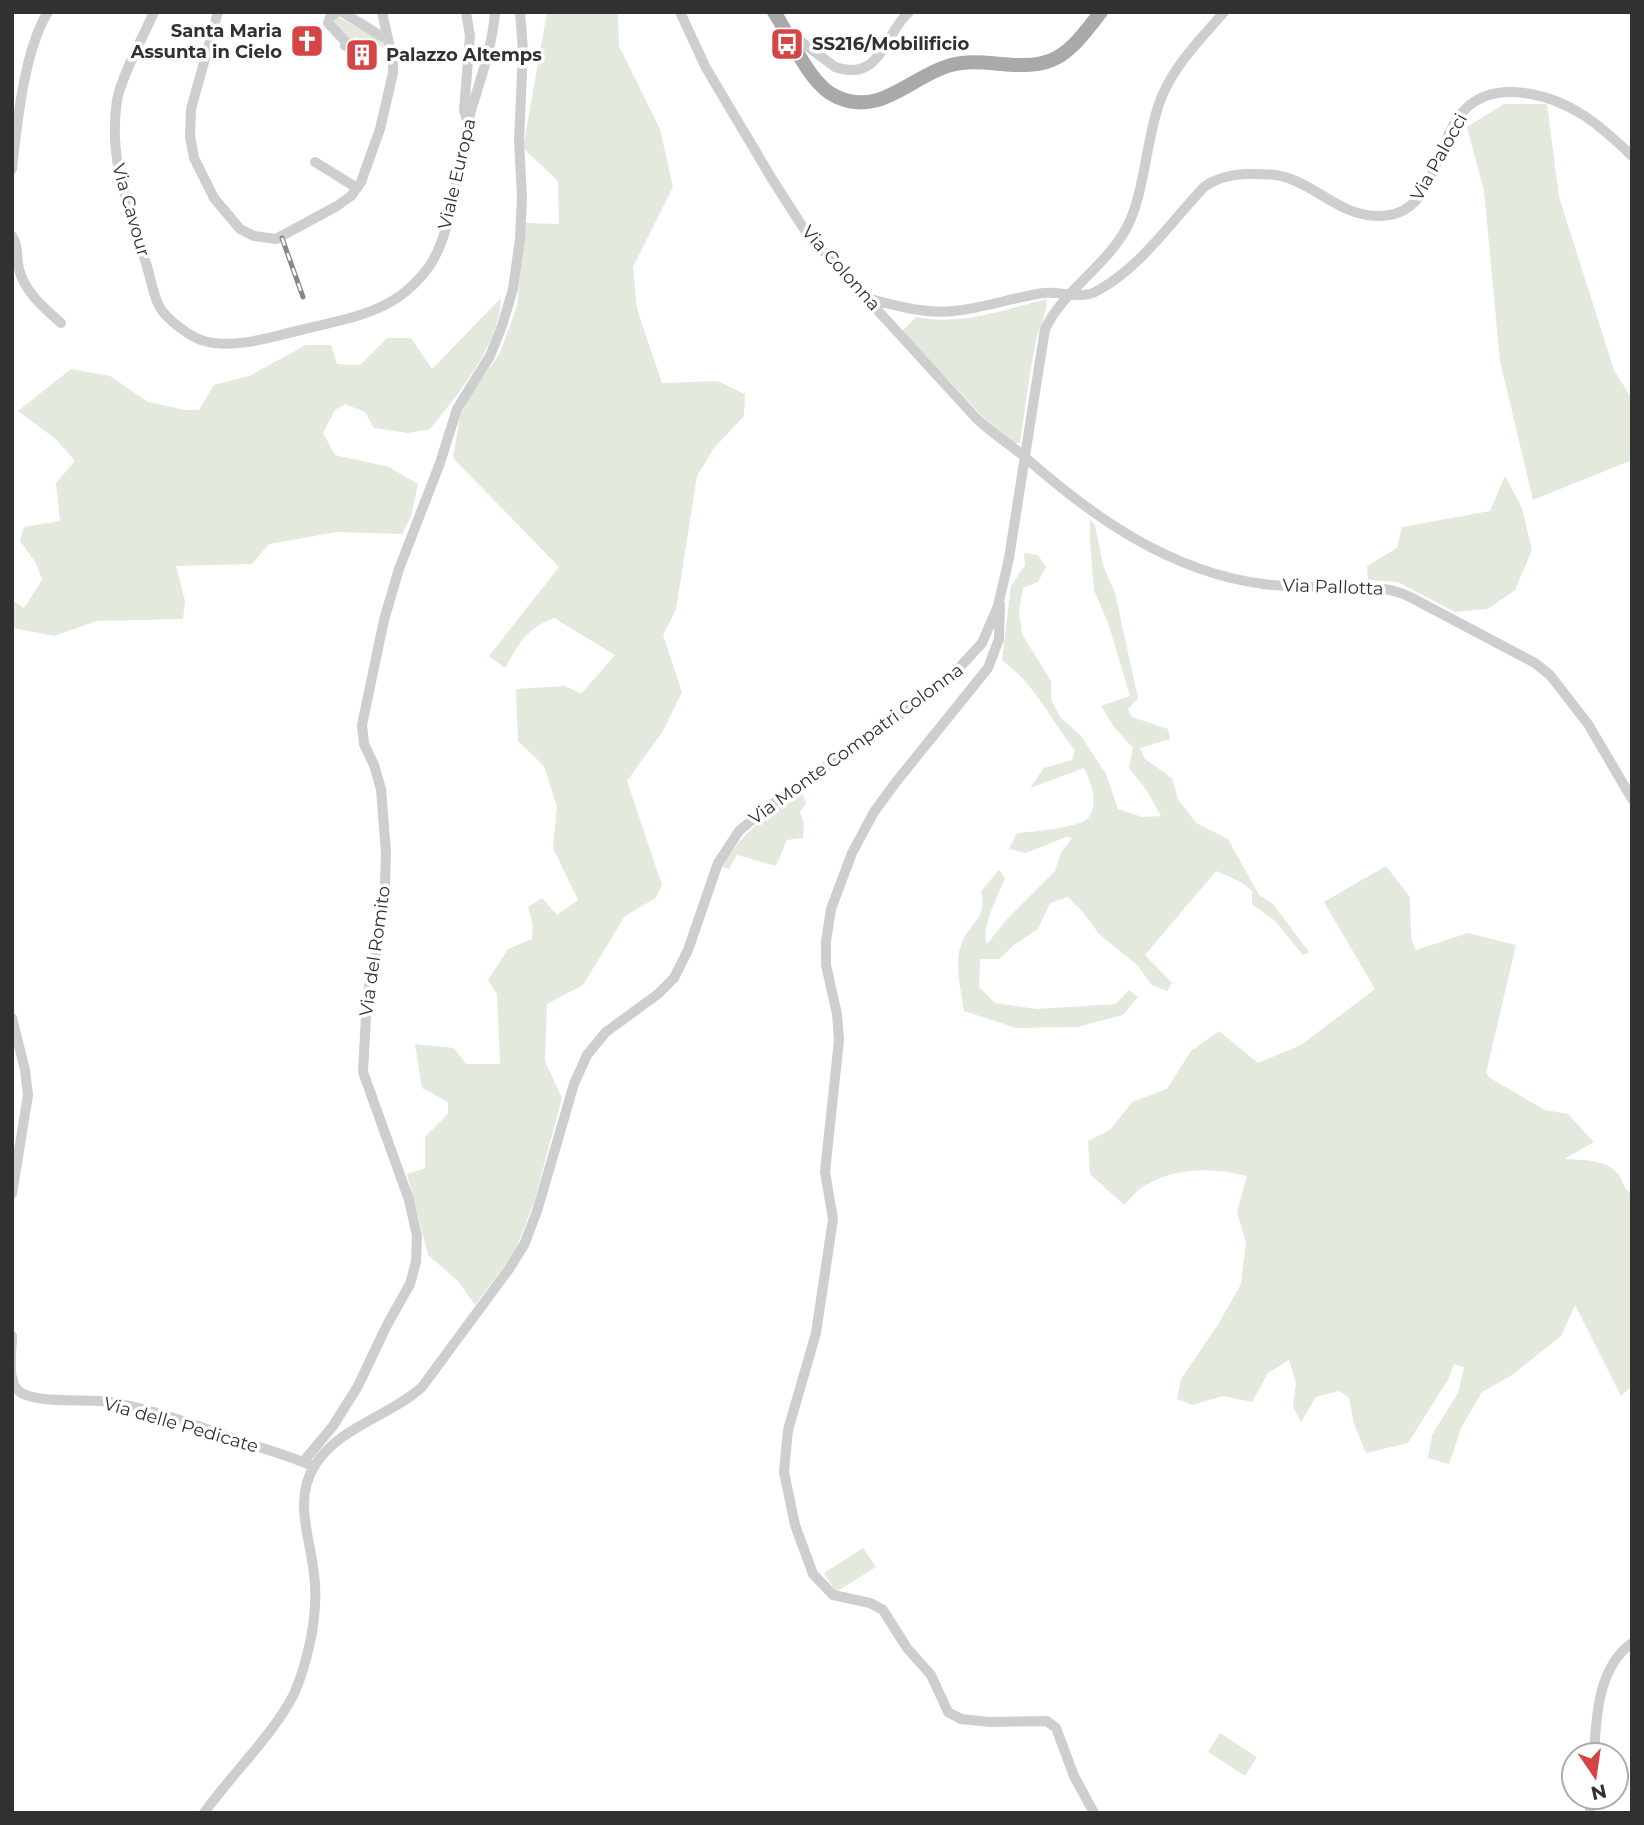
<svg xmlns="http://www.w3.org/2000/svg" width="1644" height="1825" font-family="Montserrat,sans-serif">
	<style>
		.green { fill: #e3e9dd }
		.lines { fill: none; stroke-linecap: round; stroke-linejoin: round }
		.minor { stroke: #cecece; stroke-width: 10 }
		.major { stroke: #a9a9a9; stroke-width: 14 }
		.rail-casing { stroke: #868686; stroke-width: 5 }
		.rail { stroke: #fff; stroke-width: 2.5; stroke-dasharray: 8; stroke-linecap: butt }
		.labels { text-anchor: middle; stroke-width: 7; stroke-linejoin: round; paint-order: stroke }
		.poi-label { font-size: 18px; font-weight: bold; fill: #313131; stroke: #fff; text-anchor: start }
		.street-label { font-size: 18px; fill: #313131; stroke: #fff }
	</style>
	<rect width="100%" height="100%" fill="#fff"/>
	<!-- green -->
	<path class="green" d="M 547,12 L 616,12 L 618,15 L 619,46 L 660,129 L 673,187 L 633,267 L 637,309 L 662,383 L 717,381 L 745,394 L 744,416 L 714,448 L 697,476 L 676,609 L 663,635 L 682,692 L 663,731 L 627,781 L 662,885 L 656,898 L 625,916 L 583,985 L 547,1004 L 545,1061 L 562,1098 L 534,1202 L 515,1252 L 475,1305 L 458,1281 L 428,1255 L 407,1174 L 425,1168 L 425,1137 L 448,1114 L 448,1102 L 422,1088 L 415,1044 L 454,1048 L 466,1064 L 500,1064 L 497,994 L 488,980 L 508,949 L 532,939 L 533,926 L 528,907 L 542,898 L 557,915 L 578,900 L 553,848 L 557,807 L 544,766 L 518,741 L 516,689 L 565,686 L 581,694 L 615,655 L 554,618 C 526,629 520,642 505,668 L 489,656 L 559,567 L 453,458 L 460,416 L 470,395 L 500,353 L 517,306 L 525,223 L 559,224 L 558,181 L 523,148 Z
		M 338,17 L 384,42 L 387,48 L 355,37 L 353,41 L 340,35 L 331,20 Z
		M 1504,104 L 1547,104 L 1559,197 L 1614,370 L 1632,399 L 1632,460 L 1533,500 L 1500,361 L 1484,191 L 1467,127 Z
		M 501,298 C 500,345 458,394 430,429 L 408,433 L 374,428 L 365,412 L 345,404 L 335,410 L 323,433 L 335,455 L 389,467 L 418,484 L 411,517 L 402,534 L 337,532 L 269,544 L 252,564 L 176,566 L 185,601 L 183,619 L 97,621 L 54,636 L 12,628 L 12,600 L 24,608 L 42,580 L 36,563 L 20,541 L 24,527 L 60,521 L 56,483 L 75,461 L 57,440 L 18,411 L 71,369 L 110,376 L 148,402 L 185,410 L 199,410 L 214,385 L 249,376 L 306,345 L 331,345 L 337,364 L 360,365 L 387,338 L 411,338 L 432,369 Z
		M 1047,299 C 1046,317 1040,325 1036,341 C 1029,375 1025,409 1020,443 L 1015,443 L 999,434 L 902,331 L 916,317 C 960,326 1004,310 1047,299 Z
		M 1505,476 L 1522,508 L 1532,550 L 1515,590 L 1488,609 L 1455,612 L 1398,582 L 1368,580 L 1367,566 L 1397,548 L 1402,527 L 1490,511 Z
		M 1090,520 L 1095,525 L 1103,565 L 1115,593 L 1138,698 L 1128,709 L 1132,717 L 1168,729 L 1170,739 L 1140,748 L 1145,759 L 1172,778 L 1178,799 L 1196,823 L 1228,839 L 1259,895 L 1273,904 L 1309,952 L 1303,955 L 1275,921 L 1252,904 L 1252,891 L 1241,882 L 1216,871 L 1145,955 L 1172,983 L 1167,991 L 1152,985 L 1137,965 L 1099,934 L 1083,912 L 1068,897 L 1050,903 L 1038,929 L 1014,945 L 999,959 L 980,959 L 979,987 L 995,1003 L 1037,1009 L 1116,1004 L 1129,990 L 1138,997 L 1123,1015 L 1077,1027 L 1016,1028 L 964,1011 C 961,990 954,965 961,945 C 969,922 988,920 981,891 L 999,870 L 1005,878 C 999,894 980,929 987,944 L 1008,918 L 1055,871 L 1061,853 L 1072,838 L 1066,837 L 1026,853 L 1009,849 L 1017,833 C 1031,832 1077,828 1087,819 C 1100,807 1091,780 1084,768 L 1030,788 L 1044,768 L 1072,760 L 1075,750 C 1048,717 1038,688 1002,660 L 1011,586 L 1025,565 L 1024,553 L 1038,555 L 1046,567 L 1038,582 L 1023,588 L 1019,611 L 1022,634 L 1051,681 L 1051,699 L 1060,717 L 1081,736 L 1106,774 L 1118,809 L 1142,817 L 1161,816 L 1147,791 L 1129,768 L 1133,748 L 1114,727 L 1101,706 L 1130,696 L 1108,623 L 1094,590 L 1090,543 Z
		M 802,791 L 806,803 L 800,812 L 804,824 L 803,838 L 787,840 L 776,866 L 737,855 L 729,869 L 721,867 C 744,830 767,815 802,791 Z
		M 1386,866 L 1410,897 L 1411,938 L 1416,950 L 1468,933 L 1516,945 L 1486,1073 L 1490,1078 L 1545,1110 L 1568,1114 L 1594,1142 L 1564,1159 C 1581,1160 1608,1159 1619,1175 C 1624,1182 1623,1190 1632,1194 L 1632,1386 L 1621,1396 L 1575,1305 L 1561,1336 L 1512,1375 L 1482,1392 L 1461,1428 L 1449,1464 L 1428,1458 L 1432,1435 L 1458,1393 L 1464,1367 L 1454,1364 L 1449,1378 L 1408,1443 L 1366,1453 L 1354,1424 L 1349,1398 L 1339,1391 L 1316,1397 L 1301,1422 L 1293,1407 L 1296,1383 L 1289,1360 L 1268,1373 L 1252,1402 L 1223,1396 L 1192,1405 L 1177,1399 L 1181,1379 L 1219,1323 L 1241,1284 L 1246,1243 L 1237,1212 L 1247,1176 C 1214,1167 1174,1167 1144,1186 C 1137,1190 1130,1199 1124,1205 L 1090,1174 L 1088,1141 L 1110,1130 L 1132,1102 L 1167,1089 L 1191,1051 L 1219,1031 L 1258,1063 L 1301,1045 L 1375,989 L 1324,902 Z
		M 863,1548 L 876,1567 L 836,1592 L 824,1573 Z
		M 1220,1733 L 1257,1757 L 1245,1776 L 1208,1752 Z"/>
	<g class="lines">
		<!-- minor -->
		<path class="minor" d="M 154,12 C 144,35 121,77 117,100 C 108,159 128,206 145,260 C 150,274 152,292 159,306 C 166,319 190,337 204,341 C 236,350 277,335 309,328 C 358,316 396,311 428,268 C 452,236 458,164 467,125 C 477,87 492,52 495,12
			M 218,12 L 191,109 L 190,136 L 194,158 L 214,198 L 240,229 L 254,236 L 276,239 L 337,206 L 351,196 L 361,182 L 380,129 L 393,73 L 393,62 L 382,12
			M 337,12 L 330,17 L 328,23 L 345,41 L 345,46
			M 342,12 L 381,36 L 388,38
			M 466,12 L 470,36 L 464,110 L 468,124
			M 680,12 L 706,68 L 772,179 L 806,232 L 976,418 C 991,433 1010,444 1026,458 C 1094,518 1171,572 1263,584 C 1288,587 1313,587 1338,587 C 1364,588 1386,585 1410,597 L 1535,663 L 1550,675 L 1588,724 L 1632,799
			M 787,31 L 835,67 C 881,83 884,34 909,12
			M 315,162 L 357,188
			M 12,169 C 17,124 24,50 48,12
			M 12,236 C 19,246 16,257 19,269 C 24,291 44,308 61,323
			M 870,299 C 898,306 925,314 954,311 C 985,308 1014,297 1044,293 C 1061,291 1081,300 1097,291 C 1141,267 1170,223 1204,187 C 1216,178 1229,175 1244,174 C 1260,174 1276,173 1291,179 C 1322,191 1342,215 1377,216 C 1460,218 1418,79 1524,93 C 1570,99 1600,125 1632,156
			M 1000,604 L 999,639 L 988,668 L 896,782 L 874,812 L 852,853 L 831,909 L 826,941 L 826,965 L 837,1014 L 839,1040 L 825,1172 L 833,1219 L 816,1333 L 788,1430 L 784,1472 L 795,1525 L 813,1574 L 833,1595 L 870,1603 L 883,1610 L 907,1648 L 931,1675 L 948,1712 L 961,1719 L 990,1722 L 1047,1721 L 1056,1728 L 1074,1776 L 1094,1813
			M 12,1018 L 25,1070 L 28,1095 L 12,1194
			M 12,1336 C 12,1350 7,1377 17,1389 C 28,1404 81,1399 100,1401 C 146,1406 194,1425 238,1440 C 261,1448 286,1455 308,1464
			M 303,1462 L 333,1426 L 358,1386 L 387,1325 L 410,1284 L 416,1262 L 417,1236 L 409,1200 L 363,1072 L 367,997 L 384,913 L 386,853 L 381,789 L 374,765 L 364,744 L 362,725 L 384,620 L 399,569 L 440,463 L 457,409 L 490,356 L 502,326 L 513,289 L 520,239 L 522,197 L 519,141 L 523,50 L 520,12
			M 1594,1755 C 1596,1717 1598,1667 1632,1643
			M 204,1813 C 231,1775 273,1735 294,1694 C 302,1676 307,1657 311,1638 C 315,1616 317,1595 314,1574 C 310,1536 293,1500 315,1465 C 339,1427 390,1416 422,1387 L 509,1269 L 524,1245 L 537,1211 L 574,1084 L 587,1055 L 606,1032 L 658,994 L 674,978 L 688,950 L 718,863 L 739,831 L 764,810 L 947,681 L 982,643 L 998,606 L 1009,558 L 1045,329 C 1063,291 1105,267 1126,229 C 1144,197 1146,141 1159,104 C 1171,68 1200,40 1224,12
			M 1590,1813 L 1591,1797"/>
		<!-- major -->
		<path class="major" d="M 774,12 C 791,37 809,85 837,97 C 881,117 911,76 951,65 C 983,56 1020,73 1052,60 C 1073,51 1087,29 1101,12"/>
		<defs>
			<path id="rail" d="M 282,238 L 303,297"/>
		</defs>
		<!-- rail casing -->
		<use href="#rail" class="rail-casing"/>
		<!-- rail -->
		<use href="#rail" class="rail"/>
	</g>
	<!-- icons -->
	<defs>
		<symbol id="church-square" viewBox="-11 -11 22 22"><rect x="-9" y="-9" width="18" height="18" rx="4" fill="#d54545" stroke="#fff"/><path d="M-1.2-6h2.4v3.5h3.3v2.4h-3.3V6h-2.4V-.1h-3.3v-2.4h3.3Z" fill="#fff"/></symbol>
		<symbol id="bus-square" viewBox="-11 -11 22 22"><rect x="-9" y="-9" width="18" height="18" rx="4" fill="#d54545" stroke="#fff"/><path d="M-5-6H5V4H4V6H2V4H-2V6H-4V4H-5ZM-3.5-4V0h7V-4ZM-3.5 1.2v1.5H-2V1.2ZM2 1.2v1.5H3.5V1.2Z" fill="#fff"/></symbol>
		<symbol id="building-square" viewBox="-11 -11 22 22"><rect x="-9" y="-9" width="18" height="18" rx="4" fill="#d54545" stroke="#fff"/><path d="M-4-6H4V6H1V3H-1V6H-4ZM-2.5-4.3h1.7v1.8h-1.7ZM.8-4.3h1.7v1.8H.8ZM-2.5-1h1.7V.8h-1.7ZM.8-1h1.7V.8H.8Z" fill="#fff"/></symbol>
	</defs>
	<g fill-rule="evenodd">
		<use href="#church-square" x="288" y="22" width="38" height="38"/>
		<use href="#bus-square" x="768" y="25" width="38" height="38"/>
		<use href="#building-square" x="343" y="36" width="38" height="38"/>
	</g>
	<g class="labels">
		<!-- poi labels -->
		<g class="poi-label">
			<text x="282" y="37" text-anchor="end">Santa Maria<tspan x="282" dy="21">Assunta in Cielo</tspan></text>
			<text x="812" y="50">SS216/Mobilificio</text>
			<text x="386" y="61">Palazzo Altemps</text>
		</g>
		<!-- street labels -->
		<g class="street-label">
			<text transform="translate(1439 157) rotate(-61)" y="6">Via Palocci</text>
			<text transform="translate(457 174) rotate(-77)" y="6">Viale Europa</text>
			<text transform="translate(131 210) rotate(74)" y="6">Via Cavour</text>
			<text transform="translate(841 268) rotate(48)" y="6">Via Colonna</text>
			<text transform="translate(1333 587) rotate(2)" y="6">Via Pallotta</text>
			<text transform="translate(856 744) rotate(-36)" y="6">Via Monte Compatri Colonna</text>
			<text transform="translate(375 951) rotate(-82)" y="6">Via del Romito</text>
			<text transform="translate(181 1425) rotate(16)" y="6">Via delle Pedicate</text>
		</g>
	</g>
	<!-- border -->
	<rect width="1644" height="1825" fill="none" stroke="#313131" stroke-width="28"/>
	<!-- north arrow -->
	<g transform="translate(1595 1776) rotate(167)"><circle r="33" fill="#ffffff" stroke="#adadad" stroke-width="2"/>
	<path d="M0-5L12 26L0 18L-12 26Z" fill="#d54545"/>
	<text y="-10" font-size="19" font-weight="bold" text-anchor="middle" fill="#313131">N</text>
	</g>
</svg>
